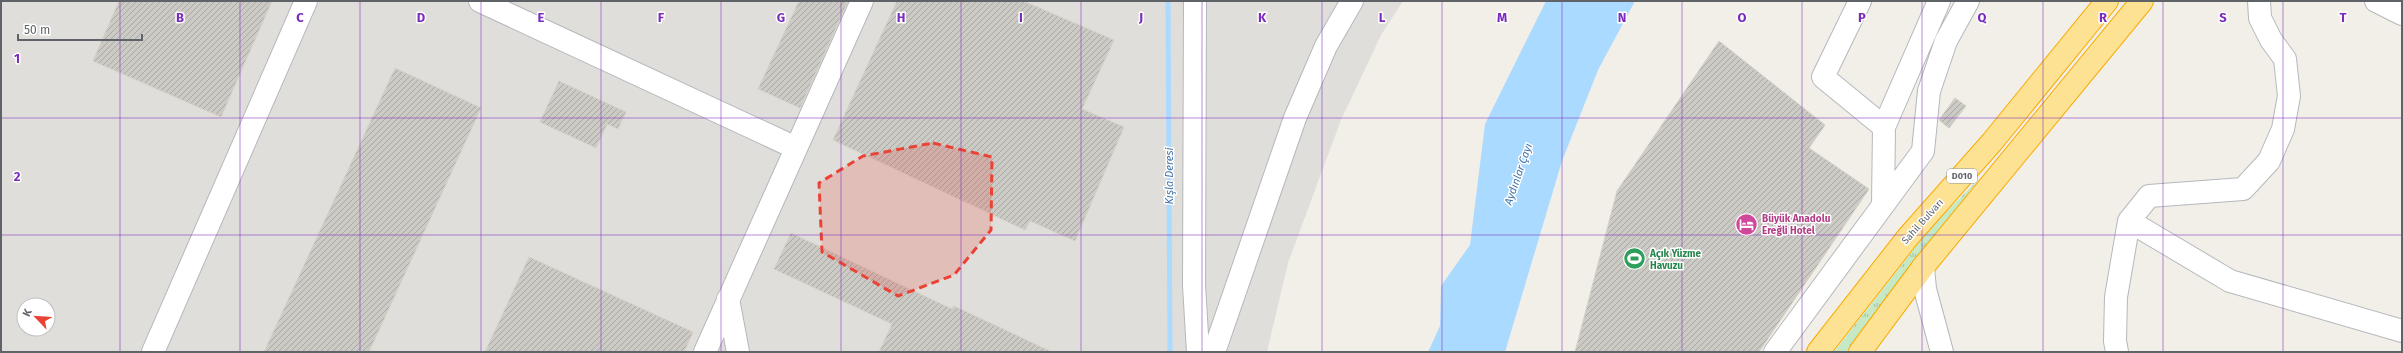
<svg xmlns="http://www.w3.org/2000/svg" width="2403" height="353" font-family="'Fira Sans',sans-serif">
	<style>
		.industrial { fill: #e0deda; fill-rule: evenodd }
		.grass { fill: url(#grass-tufts) }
		.water { fill: #aadaff }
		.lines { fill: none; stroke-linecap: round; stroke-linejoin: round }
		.stream { stroke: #aadaff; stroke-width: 5 }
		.building { fill: url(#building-hatch); stroke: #d6d1c6 }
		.minor-casing { stroke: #b5b8bc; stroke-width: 24 }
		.highway-casing { stroke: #f9ab00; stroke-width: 24 }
		.minor { stroke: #fff; stroke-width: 22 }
		.highway { stroke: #fde293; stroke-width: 22 }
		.marked { fill: #ea4335; fill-opacity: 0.2; stroke: #ea4335; stroke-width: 3; stroke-dasharray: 8 5; stroke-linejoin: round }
		.grid { fill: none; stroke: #7b2cbf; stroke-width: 1; stroke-opacity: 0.55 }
		.labels { text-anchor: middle; stroke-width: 3; stroke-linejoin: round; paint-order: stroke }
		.shield { fill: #fff; stroke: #8f9295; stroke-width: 1 }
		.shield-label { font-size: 9px; font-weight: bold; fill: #5f6368 }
		.hotel-label { font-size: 10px; font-weight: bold; fill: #b23c85; stroke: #fff; text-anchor: start }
		.street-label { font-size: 10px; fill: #5f6368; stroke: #fff }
		.leisure-label { font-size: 10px; font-weight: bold; fill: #27864d; stroke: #fff; text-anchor: start }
		.water-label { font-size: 11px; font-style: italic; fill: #4174aa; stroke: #fff }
		.grid-label { font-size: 13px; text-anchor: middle; font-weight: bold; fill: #7b2cbf; stroke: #fff; stroke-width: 3; stroke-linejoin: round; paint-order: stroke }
	</style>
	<defs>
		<pattern id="grass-tufts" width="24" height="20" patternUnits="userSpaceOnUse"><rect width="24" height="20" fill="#c5e8c5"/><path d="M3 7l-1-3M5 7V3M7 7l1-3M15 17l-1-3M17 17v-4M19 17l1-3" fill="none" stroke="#a3c0a4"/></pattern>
		<pattern id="building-hatch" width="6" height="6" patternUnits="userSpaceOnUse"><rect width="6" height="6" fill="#cccac5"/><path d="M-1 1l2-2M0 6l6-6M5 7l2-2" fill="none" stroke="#a9a8a4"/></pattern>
	</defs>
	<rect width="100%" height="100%" fill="#f1efe8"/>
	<!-- industrial -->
	<path class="industrial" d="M 1,1 L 1403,1 L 1381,35 L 1341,120 L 1288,263 L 1267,352 L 1,352 ZM 24,305 L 48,305 L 48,329 L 24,329 Z"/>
	<!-- grass -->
	<path class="grass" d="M 1979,179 L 1850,352 L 1834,352 L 1933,225 Z"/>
	<!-- water -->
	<path class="water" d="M 1546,1 L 1635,1 L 1598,70 L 1562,161 L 1505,352 L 1428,352 L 1440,326 L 1441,286 L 1470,245 L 1485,124 Z"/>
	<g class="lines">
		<!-- stream -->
		<path class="stream" d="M 1168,1 L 1170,352"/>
	</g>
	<!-- building -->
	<path class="building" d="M 119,1 L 272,1 L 221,117 L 93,61 Z
		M 799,1 L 848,1 L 800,108 L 758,89 Z
		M 897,1 L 1023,1 L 1114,40 L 1082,109 L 1124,127 L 1075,241 L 1030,221 L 1025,230 L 833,140 Z
		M 1719,41 L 1825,125 L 1809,148 L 1869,189 L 1759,352 L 1575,352 L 1617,191 Z
		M 395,68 L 481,108 L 369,352 L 264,352 Z
		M 559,81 L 626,112 L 618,129 L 607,124 L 596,148 L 540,122 Z
		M 1955,98 L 1966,106 L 1949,128 L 1939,120 Z
		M 791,233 L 952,309 L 954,306 L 1052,352 L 879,352 L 892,324 L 774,269 Z
		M 529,257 L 693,332 L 684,352 L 485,352 Z"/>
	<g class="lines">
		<defs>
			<path id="minor" d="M 480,1 L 796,148
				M 1195,1 L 1194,285 L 1198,352
				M 1860,1 L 1823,77 L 1884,127
				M 2376,1 L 2402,14
				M 1883,204 L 1884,127 L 1939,1
				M 2129,221 L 2230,281 L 2402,331
				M 1923,267 L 1925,289 L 1942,352
				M 728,299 L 738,352
				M 153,352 L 306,1
				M 705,352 L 862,1
				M 1214,352 L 1295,118 L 1326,46 L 1352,1
				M 1775,352 L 1923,151 L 1929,91 L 1946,41 L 1968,1
				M 2117,352 L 2115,341 L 2116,297 L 2129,221 L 2149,196 L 2243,189 L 2269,161 L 2283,129 L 2289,96 L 2285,59 L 2271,40 L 2260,18 L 2259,1"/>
			<path id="highway" d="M 1818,352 L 1908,237 L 1992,142 L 2107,1
				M 1860,352 L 1923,267 L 2142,1"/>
		</defs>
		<!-- minor casing -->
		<use href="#minor" class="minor-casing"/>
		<!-- highway casing -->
		<use href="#highway" class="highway-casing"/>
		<!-- minor -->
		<use href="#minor" class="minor"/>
		<!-- highway -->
		<use href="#highway" class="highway"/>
	</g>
	<!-- marked area -->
	<path class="marked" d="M 933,143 L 992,157 L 991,230 L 954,275 L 898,296 L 822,252 L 819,183 L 863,156 Z"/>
	<!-- grid -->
	<path class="grid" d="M 120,1 L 120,352M 240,1 L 240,352M 360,1 L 360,352M 481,1 L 481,352M 601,1 L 601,352M 721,1 L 721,352M 841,1 L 841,352M 961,1 L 961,352M 1081,1 L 1081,352M 1202,1 L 1202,352M 1322,1 L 1322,352M 1442,1 L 1442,352M 1562,1 L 1562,352M 1682,1 L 1682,352M 1802,1 L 1802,352M 1922,1 L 1922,352M 2043,1 L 2043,352M 2163,1 L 2163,352M 2283,1 L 2283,352M 1,118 L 2402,118M 1,235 L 2402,235"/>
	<!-- icons -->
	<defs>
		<symbol id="hotel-disc" viewBox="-11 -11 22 22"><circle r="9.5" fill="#d1479c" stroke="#fff"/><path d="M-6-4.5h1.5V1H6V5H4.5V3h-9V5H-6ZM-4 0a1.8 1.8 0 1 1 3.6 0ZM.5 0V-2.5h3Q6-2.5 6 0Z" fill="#fff"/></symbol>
		<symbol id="stadium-disc" viewBox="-11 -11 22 22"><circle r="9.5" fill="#2e9e5b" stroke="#fff"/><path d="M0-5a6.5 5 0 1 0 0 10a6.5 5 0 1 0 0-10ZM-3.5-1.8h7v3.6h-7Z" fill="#fff"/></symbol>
	</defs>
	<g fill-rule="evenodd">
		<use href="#hotel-disc" x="1734" y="212" width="25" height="25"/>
		<use href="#stadium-disc" x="1622" y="246" width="25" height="25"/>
	</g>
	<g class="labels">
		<!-- shield labels -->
		<rect class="shield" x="1947" y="169" width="30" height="14" rx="3"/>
		<g class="shield-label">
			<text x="1962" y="179">D010</text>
		</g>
		<!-- hotel labels -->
		<g class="hotel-label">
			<text x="1762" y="222">Büyük Anadolu<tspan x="1762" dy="12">Ereğli Hotel</tspan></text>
		</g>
		<!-- street labels -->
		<g class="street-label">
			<text transform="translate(1922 221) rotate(-48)" y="4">Sahil Bulvarı</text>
		</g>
		<!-- leisure labels -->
		<g class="leisure-label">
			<text x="1650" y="257">Açık Yüzme<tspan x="1650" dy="12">Havuzu</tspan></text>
		</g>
		<!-- water labels -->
		<g class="water-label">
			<text transform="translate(1518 174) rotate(-71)" y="4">Aydınlar Çayı</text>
			<text transform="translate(1169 176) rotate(-90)" y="4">Kışla Deresi</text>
		</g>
	</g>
	<g class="grid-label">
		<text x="180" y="22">B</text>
		<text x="300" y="22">C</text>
		<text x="421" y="22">D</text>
		<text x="541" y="22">E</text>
		<text x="661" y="22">F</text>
		<text x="781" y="22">G</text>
		<text x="901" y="22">H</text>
		<text x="1021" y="22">I</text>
		<text x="1141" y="22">J</text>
		<text x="1262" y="22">K</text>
		<text x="1382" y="22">L</text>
		<text x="1502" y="22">M</text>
		<text x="1622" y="22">N</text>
		<text x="1742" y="22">O</text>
		<text x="1862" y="22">P</text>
		<text x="1982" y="22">Q</text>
		<text x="2103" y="22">R</text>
		<text x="2223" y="22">S</text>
		<text x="2343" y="22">T</text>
		<text x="17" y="63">1</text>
		<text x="17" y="181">2</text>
	</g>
	<!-- border -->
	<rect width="2403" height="353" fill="none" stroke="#5f6368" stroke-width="4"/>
	<!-- north arrow -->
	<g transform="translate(36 317) rotate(295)"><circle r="19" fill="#ffffff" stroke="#bfc1c3"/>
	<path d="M0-3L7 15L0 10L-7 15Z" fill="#ea4335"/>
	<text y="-6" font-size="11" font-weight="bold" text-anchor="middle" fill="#5f6368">K</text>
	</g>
	<!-- scale -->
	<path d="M18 34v6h124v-6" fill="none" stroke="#5f6368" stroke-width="2"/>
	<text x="24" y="34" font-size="12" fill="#5f6368" stroke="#ffffff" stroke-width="3" paint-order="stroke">50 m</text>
</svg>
